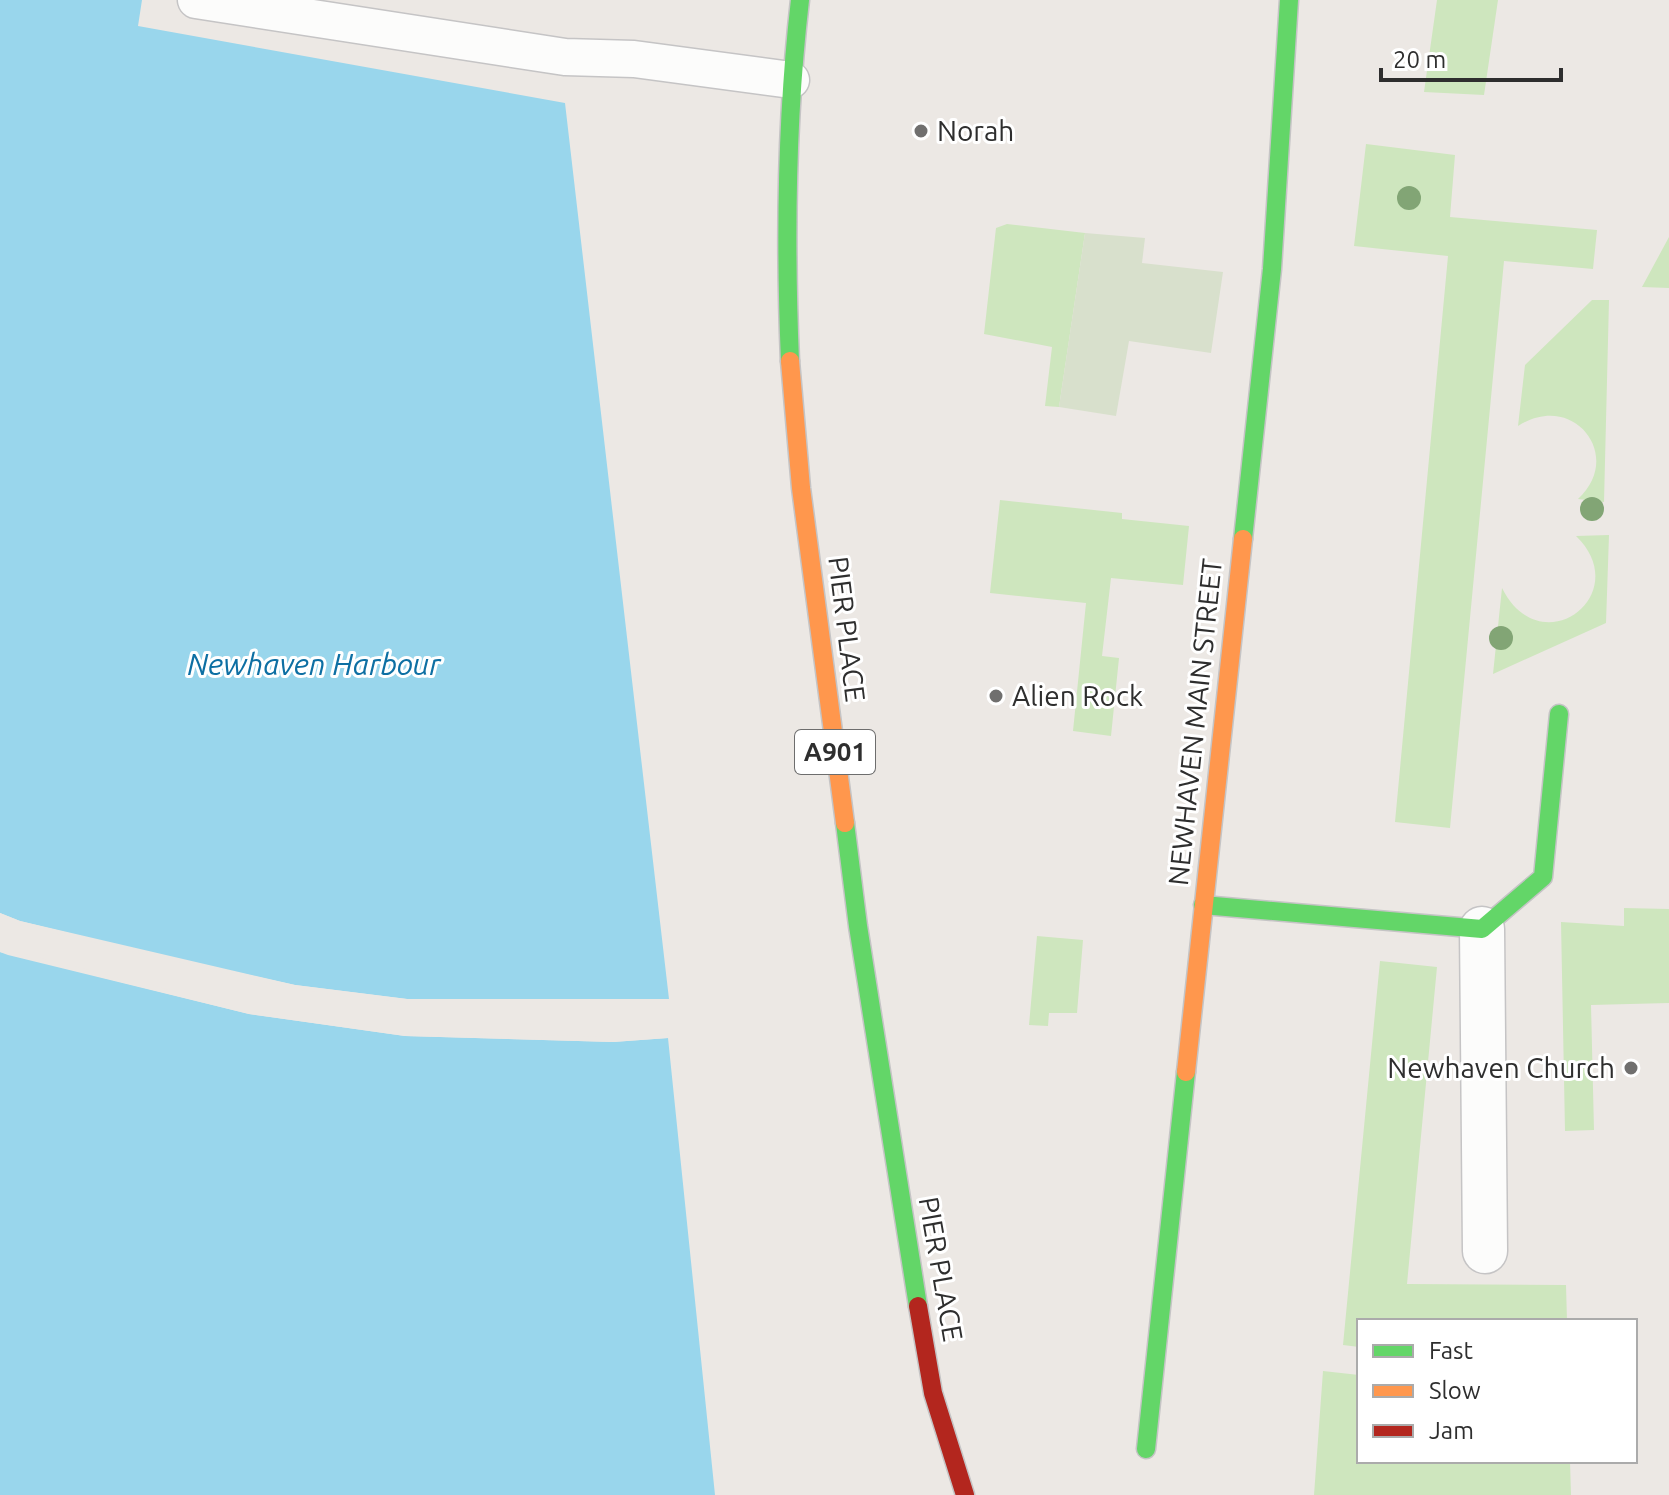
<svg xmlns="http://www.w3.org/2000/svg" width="1669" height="1495" font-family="Ubuntu,sans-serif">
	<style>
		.green { fill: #cee6be }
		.cemetery { fill: #d8e0cc }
		.water { fill: #99d6ec }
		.pier { fill: #ece8e4 }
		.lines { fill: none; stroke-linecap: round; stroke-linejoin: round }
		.lane-casing { stroke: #c5c4c5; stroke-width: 39 }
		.street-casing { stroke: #c5c4c5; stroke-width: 47 }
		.fast-casing { stroke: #c5c4c5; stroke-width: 21 }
		.slow-casing { stroke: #c5c4c5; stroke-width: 21 }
		.jam-casing { stroke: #c5c4c5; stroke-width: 21 }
		.lane { stroke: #fcfcfb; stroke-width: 36 }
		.street { stroke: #fcfcfb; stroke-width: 44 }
		.fast { stroke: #63d668; stroke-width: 18 }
		.slow { stroke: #ff974d; stroke-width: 18 }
		.jam { stroke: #b3261e; stroke-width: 18 }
		.tree { fill: #82a575 }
		.poi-dot { fill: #706f6e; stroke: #fff; stroke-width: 3 }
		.labels { text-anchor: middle; stroke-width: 6; stroke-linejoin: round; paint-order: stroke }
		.shield { fill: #fff; stroke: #6d6d6d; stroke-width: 2 }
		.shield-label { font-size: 26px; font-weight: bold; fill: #2e2e2e }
		.poi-label { font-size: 28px; fill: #2e2e2e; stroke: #fff; text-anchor: start }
		.street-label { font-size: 28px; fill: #2e2e2e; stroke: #fff }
		.water-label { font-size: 30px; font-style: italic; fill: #0d6fa3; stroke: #fff }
	</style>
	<rect width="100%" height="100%" fill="#ece8e4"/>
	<!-- green -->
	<path class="green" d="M 1437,0 L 1498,0 L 1484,95 L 1424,92 Z
		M 1366,144 L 1455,155 L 1450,217 L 1597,230 L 1593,269 L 1504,261 L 1450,828 L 1395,822 L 1448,256 L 1354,246 Z
		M 1007,224 L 1085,233 L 1059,407 L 1045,406 L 1052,347 L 984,334 L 996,228 Z
		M 1669,237 L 1669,288 L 1642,287 Z
		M 1592,300 L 1609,300 L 1604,502 L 1578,499 C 1625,456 1573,390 1518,426 L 1525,365 Z
		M 1000,500 L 1122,513 L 1122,519 L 1189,526 L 1183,585 L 1111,578 L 1102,656 L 1119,658 L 1111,736 L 1073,731 L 1086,603 L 990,593 Z
		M 1609,535 L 1606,623 L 1493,674 L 1502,588 C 1541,666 1636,594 1576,536 Z
		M 1624,908 L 1669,909 L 1669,1003 L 1591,1005 L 1594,1130 L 1565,1131 L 1561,922 L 1624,926 Z
		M 1037,936 L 1083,940 L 1077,1013 L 1049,1013 L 1048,1026 L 1029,1025 Z
		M 1380,961 L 1437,967 L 1407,1284 L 1566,1285 L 1567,1321 L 1359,1321 L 1359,1347 L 1343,1345 Z
		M 1323,1371 L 1359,1375 L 1359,1461 L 1570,1461 L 1571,1495 L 1314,1495 Z"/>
	<!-- cemetery -->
	<path class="cemetery" d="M 1085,233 L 1145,238 L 1142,263 L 1223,272 L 1211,353 L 1129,341 L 1116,416 L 1059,407 Z"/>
	<!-- water -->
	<path class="water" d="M 0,0 L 142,0 L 138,26 L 565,103 L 669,999 L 407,999 L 295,985 L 20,921 L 0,913 Z
		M 0,952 L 249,1014 L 405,1036 L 613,1042 L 668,1038 L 715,1495 L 0,1495 Z"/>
	<!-- pier -->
	<path class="pier" d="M 0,913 L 20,921 L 162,956 L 295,985 L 407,999 L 669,999 L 669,1003 L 407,1003 L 294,989 L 19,925 L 0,918 Z
		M 1,948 L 250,1010 L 405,1032 L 613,1037 L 668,1034 L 668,1038 L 613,1042 L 405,1036 L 249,1014 L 8,955 L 0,952 Z"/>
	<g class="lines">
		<defs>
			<path id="lane" d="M 196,0 L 565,57 L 634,59 L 791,80"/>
			<path id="street" d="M 1482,929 L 1485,1251"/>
			<path id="fast" d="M 790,361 C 785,240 786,120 800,0
				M 1243,539 L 1272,269 L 1289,0
				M 845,823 L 858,926 L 918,1306
				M 1203,905 L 1482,929 L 1543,877 L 1559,714
				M 1146,1449 L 1186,1072"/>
			<path id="slow" d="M 790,361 L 801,488 L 845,823
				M 1186,1072 L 1243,539"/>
			<path id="jam" d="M 918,1306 L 933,1393 L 965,1495"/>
		</defs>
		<!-- lane casing -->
		<use href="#lane" class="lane-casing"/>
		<!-- street casing -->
		<use href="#street" class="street-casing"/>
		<!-- fast casing -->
		<use href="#fast" class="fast-casing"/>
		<!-- slow casing -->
		<use href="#slow" class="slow-casing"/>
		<!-- jam casing -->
		<use href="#jam" class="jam-casing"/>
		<!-- lane -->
		<use href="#lane" class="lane"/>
		<!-- street -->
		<use href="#street" class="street"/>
		<!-- fast -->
		<use href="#fast" class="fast"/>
		<!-- slow -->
		<use href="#slow" class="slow"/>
		<!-- jam -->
		<use href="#jam" class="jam"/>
	</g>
	<!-- trees -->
	<g class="tree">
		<circle cx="1409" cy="198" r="12"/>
		<circle cx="1592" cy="509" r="12"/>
		<circle cx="1501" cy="638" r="12"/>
	</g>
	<!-- markers -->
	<g class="poi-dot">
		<circle cx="921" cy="131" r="8"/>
		<circle cx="996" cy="696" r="8"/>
		<circle cx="1631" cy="1068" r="8"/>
	</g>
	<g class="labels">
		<!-- shield labels -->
		<rect class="shield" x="795" y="730" width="80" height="44" rx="6"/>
		<g class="shield-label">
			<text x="835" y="761">A901</text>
		</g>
		<!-- poi labels -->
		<g class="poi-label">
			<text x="937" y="141">Norah</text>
			<text x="1012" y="706">Alien Rock</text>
			<text x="1615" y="1078" text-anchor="end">Newhaven Church</text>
		</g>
		<!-- street labels -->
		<g class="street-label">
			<text transform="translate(847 629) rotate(83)" y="10">PIER PLACE</text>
			<text transform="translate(1195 722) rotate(-84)" y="10">NEWHAVEN MAIN STREET</text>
			<text transform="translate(941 1269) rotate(80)" y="10">PIER PLACE</text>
		</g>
		<!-- water labels -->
		<g class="water-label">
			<text x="314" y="675">Newhaven Harbour</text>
		</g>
	</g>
	<!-- legend -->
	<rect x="1357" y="1319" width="280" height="144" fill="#ffffff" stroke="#ababab" stroke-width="2"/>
	<rect x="1373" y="1345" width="40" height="12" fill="#63d668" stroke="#ababab" stroke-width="2"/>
	<text x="1429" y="1359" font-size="24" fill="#2e2e2e">Fast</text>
	<rect x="1373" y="1385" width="40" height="12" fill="#ff974d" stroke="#ababab" stroke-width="2"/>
	<text x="1429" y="1399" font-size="24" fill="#2e2e2e">Slow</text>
	<rect x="1373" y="1425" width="40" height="12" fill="#b3261e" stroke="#ababab" stroke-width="2"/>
	<text x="1429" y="1439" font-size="24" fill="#2e2e2e">Jam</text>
	<!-- scale -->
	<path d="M1381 68v12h180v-12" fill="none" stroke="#2e2e2e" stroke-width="4"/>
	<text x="1393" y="68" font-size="24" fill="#2e2e2e" stroke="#ffffff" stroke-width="6" paint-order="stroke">20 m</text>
</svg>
